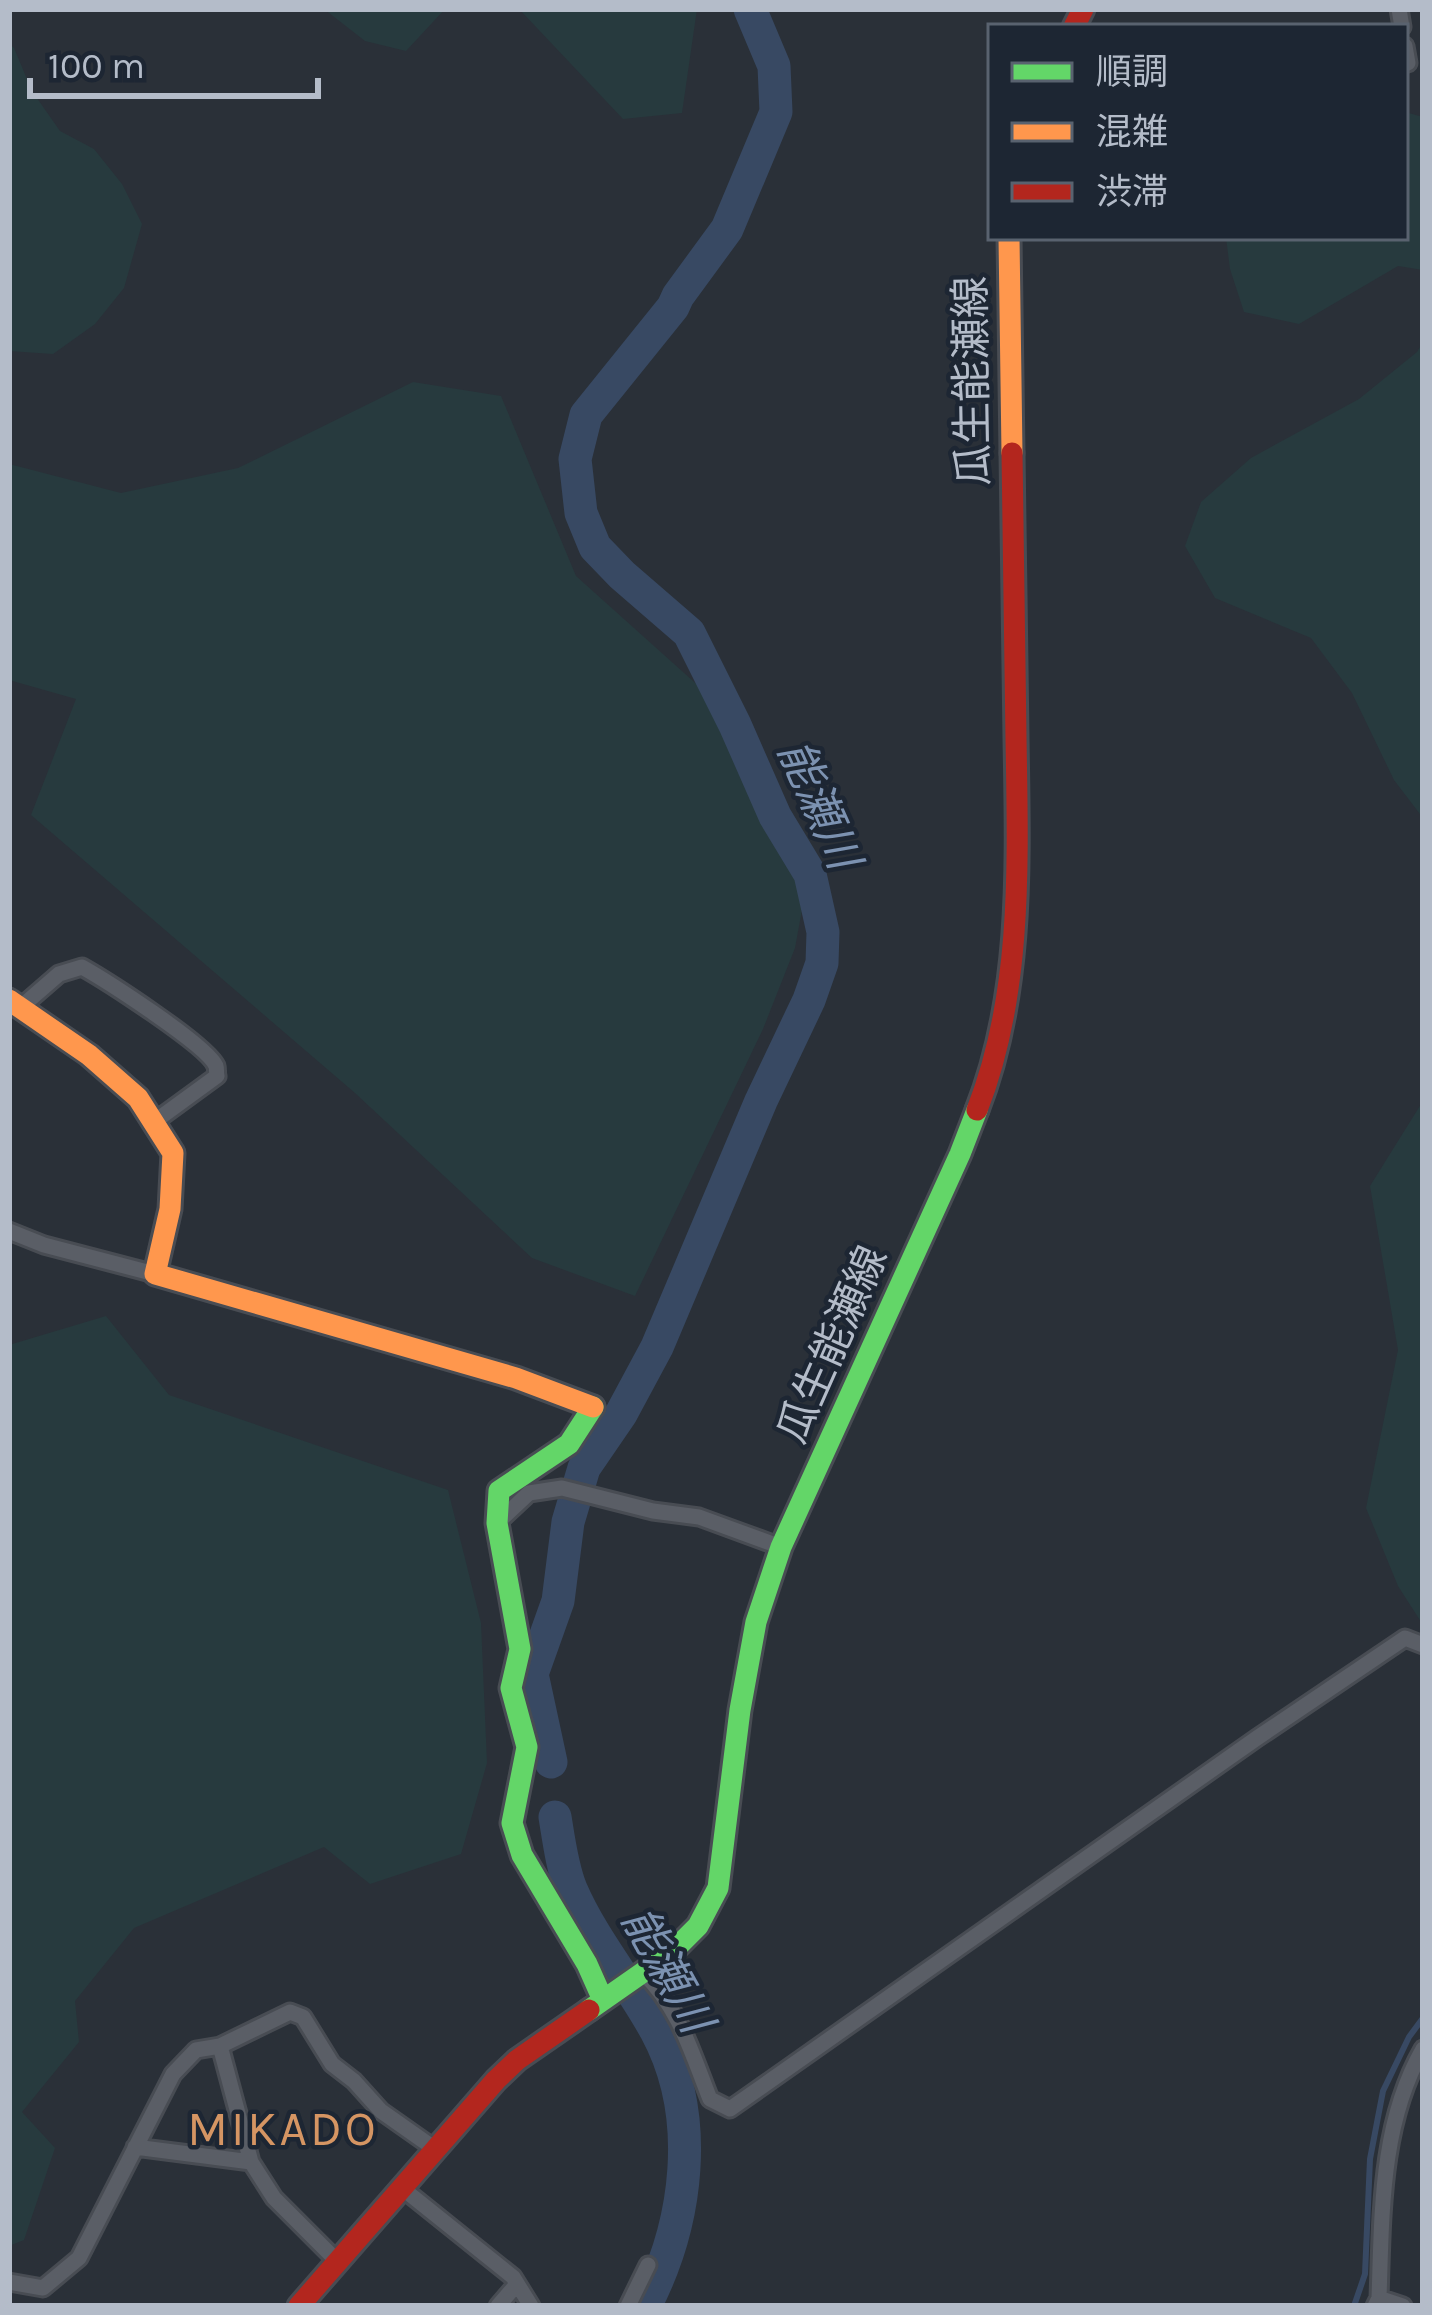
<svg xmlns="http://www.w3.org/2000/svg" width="1432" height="2315" font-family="Karla,'Noto Sans JP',sans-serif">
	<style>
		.green { fill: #273a3e }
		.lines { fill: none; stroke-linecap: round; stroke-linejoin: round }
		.stream { stroke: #384963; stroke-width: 6 }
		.river { stroke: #384963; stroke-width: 33 }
		.street-casing { stroke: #484c53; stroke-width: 21 }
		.fast-casing { stroke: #484c53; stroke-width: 27 }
		.slow-casing { stroke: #484c53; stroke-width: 27 }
		.jam-casing { stroke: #484c53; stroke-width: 27 }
		.street { stroke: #5a5e66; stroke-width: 15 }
		.fast { stroke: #63d668; stroke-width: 21 }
		.slow { stroke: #ff974d; stroke-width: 21 }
		.jam { stroke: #b3261e; stroke-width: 21 }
		.labels { text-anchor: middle; stroke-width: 9; stroke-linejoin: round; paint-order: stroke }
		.street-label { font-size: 42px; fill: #b4bcc9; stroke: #1d2633 }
		.water-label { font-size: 45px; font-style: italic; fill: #7c92b1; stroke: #1d2633 }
		.quarter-label { font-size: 48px; letter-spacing: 3px; fill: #d59563; stroke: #1d2633 }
	</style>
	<rect width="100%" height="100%" fill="#2a3038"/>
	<!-- green -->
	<path class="green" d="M 324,9 L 445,9 L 406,51 L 365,41 Z
		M 519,9 L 697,9 L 682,113 L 623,119 Z
		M 9,43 L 14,48 L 32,91 L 60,131 L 94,149 L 122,184 L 142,224 L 124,288 L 95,324 L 53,354 L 9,351 Z
		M 1405,112 L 1423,117 L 1423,270 L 1398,266 L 1299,324 L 1244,312 L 1230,269 L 1226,237 L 1405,237 Z
		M 1423,342 L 1423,818 L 1394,780 L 1352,693 L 1311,638 L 1215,598 L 1185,546 L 1201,502 L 1251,458 L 1359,399 L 1417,352 Z
		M 413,382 L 501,396 L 576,576 L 732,716 L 806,888 L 795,948 L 763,1029 L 635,1296 L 532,1258 L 355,1093 L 31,815 L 76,699 L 9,680 L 9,464 L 121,493 L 238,468 Z
		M 1423,1101 L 1423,1625 L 1398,1586 L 1366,1508 L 1398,1350 L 1370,1186 Z
		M 106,1316 L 169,1395 L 448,1490 L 481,1623 L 487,1763 L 461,1854 L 370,1884 L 324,1847 L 134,1928 L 75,2001 L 79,2042 L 22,2112 L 55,2148 L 24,2240 L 9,2246 L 9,1345 Z"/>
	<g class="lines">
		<!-- stream -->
		<path class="stream" d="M 1354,2306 L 1365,2274 L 1370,2159 L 1383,2091 L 1409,2037 L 1423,2018"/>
		<!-- river -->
		<path class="river" d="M 551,1762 L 532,1674 L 558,1601 L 568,1522 L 584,1468 L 621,1414 L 657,1347 L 761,1101 L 809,1000 L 822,963 L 823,932 L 810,874 L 775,816 L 735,725 L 689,633 L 622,575 L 595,547 L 581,513 L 575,459 L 586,415 L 673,307 L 678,296 L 727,229 L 776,112 L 774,66 L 750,9
			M 555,1817 C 559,1841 562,1867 571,1889 C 593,1940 630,1983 656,2031 C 702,2116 688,2223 645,2306"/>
		<defs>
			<path id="street" d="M 1399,9 L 1402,27
				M 1405,46 L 1408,63
				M 21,1007 L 59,974 L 82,967 C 105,980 207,1045 216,1066 C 217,1069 216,1072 217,1076 L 154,1122
				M 9,1231 L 44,1245 L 155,1274
				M 497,1523 L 529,1493 L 562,1488 L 653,1511 L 699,1517 L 781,1547
				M 643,1973 C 679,2007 692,2054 710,2099 L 730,2109 L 1257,1738 L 1405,1638 L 1423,1645
				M 220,2046 L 290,2012 L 303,2017 L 332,2064 L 354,2081 L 381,2111 L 435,2149
				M 135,2147 L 251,2162
				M 402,2188 L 513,2277 L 531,2306
				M 9,2282 L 43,2288 L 79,2258 L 173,2074 L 196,2050 L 220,2046 L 251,2162 L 274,2198 L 338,2262
				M 1379,2298 C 1382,2215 1380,2124 1423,2049
				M 498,2306 L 517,2284
				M 628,2306 L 648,2265
				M 1375,2306 L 1379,2298 L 1403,2306"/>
			<path id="fast" d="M 593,1407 L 569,1444 L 499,1491 L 497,1523 L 520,1649 L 511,1688 L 527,1747 L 512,1823 L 522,1855 L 587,1964 L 603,2000
				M 589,2010 L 672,1952 L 698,1926 L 718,1888 L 740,1710 L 756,1622 L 781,1547 L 960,1154 L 977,1110"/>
			<path id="slow" d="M 1009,237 L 1012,453
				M 9,1000 L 89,1055 L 138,1098 L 173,1153 L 170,1209 L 155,1274 L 516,1378 L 593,1407"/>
			<path id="jam" d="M 1074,27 L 1083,9
				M 977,1110 C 1023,993 1018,861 1016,738 C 1015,643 1013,548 1012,453
				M 299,2306 L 496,2080 L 517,2060 L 589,2010"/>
		</defs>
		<!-- street casing -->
		<use href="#street" class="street-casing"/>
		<!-- fast casing -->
		<use href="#fast" class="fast-casing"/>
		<!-- slow casing -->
		<use href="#slow" class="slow-casing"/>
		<!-- jam casing -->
		<use href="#jam" class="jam-casing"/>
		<!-- street -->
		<use href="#street" class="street"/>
		<!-- fast -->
		<use href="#fast" class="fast"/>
		<!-- slow -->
		<use href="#slow" class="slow"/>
		<!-- jam -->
		<use href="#jam" class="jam"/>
	</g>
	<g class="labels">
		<!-- street labels -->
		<g class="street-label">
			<text transform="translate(971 381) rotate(-91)" y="15">瓜生能瀬線</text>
			<text transform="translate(831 1344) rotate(-66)" y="15">瓜生能瀬線</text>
		</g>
		<!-- water labels -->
		<g class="water-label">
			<text transform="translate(820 804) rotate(66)" y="16">能瀬川</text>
			<text transform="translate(668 1969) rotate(61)" y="16">能瀬川</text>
		</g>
		<!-- quarter labels -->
		<g class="quarter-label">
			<text x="283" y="2145">MIKADO</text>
		</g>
	</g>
	<!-- border -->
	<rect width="1432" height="2315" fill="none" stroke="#b4bcc9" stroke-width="24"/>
	<!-- legend -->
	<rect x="988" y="24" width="420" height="216" fill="#1d2633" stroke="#59626f" stroke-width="3"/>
	<rect x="1012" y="63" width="60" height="18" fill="#63d668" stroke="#59626f" stroke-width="3"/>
	<text x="1096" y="84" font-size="36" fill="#b4bcc9">順調</text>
	<rect x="1012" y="123" width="60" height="18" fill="#ff974d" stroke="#59626f" stroke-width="3"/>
	<text x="1096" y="144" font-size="36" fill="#b4bcc9">混雑</text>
	<rect x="1012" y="183" width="60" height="18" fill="#b3261e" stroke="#59626f" stroke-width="3"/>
	<text x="1096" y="204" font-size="36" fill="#b4bcc9">渋滞</text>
	<!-- scale -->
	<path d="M30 78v18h288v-18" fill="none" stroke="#b4bcc9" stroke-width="6"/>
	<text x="48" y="78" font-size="36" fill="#b4bcc9" stroke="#1d2633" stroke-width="9" paint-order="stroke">100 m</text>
</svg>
